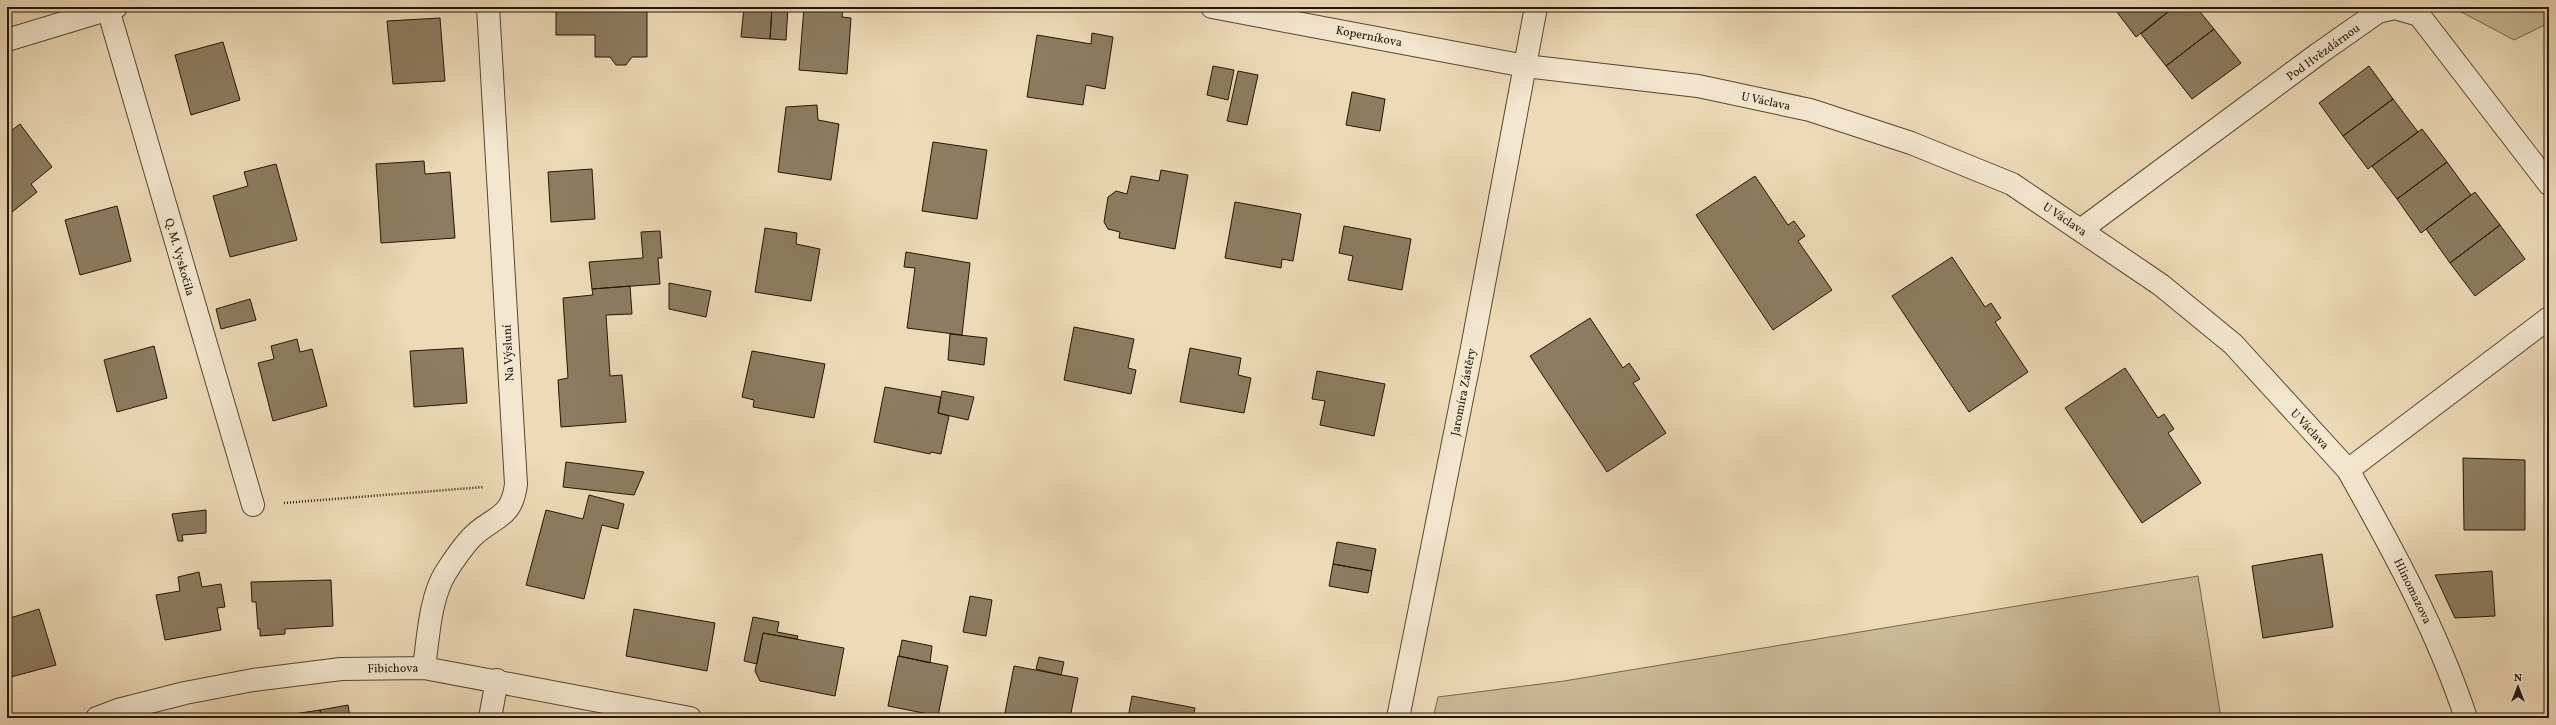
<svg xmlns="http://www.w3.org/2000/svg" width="2556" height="725" font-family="Vollkorn,serif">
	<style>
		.green { fill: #cbb998; stroke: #77684e }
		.building { fill: #8d7c61; stroke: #231603 }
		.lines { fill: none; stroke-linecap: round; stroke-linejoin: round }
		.minor-casing { stroke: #564730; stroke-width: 24 }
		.path { stroke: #231603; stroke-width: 2.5; stroke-dasharray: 1 2; stroke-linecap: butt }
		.minor { stroke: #f4e7d0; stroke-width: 22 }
		.labels { text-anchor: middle; stroke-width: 3; stroke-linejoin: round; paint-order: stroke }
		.street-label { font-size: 12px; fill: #231603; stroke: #f4e7d0 }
	</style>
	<rect width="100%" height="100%" fill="#eedab7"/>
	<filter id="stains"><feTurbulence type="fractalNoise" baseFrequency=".005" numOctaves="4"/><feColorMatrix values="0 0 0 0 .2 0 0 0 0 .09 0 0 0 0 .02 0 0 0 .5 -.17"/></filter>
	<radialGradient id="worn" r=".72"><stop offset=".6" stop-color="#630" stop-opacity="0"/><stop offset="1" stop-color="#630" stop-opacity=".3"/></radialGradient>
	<!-- green -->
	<path class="green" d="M 2452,7 L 2549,7 L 2549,23 L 2514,40 Z
		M 2198,576 L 2221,718 L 1433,718 L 1438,697 L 1564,681 Z"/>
	<!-- building -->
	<path class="building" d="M 556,7 L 647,7 L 647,57 L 632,57 L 626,65 L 616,65 L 610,57 L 595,57 L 595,35 L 556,35 Z
		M 744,7 L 772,7 L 770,39 L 741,37 Z
		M 772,7 L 788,7 L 786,40 L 770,39 Z
		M 804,7 L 843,7 L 842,17 L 851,18 L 847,74 L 799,70 Z
		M 2113,7 L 2174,7 L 2136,37 Z
		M 2174,7 L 2196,7 L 2214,29 L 2166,66 L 2141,34 Z
		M 440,18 L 445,81 L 393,84 L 387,21 Z
		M 2214,29 L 2241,63 L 2192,99 L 2166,66 Z
		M 1092,33 L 1113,37 L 1105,89 L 1086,85 L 1083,105 L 1027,97 L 1037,35 L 1091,44 Z
		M 223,42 L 240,100 L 191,115 L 175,55 Z
		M 1213,66 L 1234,70 L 1228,100 L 1207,95 Z
		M 2369,66 L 2393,99 L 2343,136 L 2319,103 Z
		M 1238,71 L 1258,75 L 1247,125 L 1227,121 Z
		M 1352,92 L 1385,99 L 1380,131 L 1346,125 Z
		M 2393,99 L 2418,132 L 2368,169 L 2343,136 Z
		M 817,105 L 818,120 L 839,124 L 831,180 L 778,172 L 786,107 Z
		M 20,124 L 52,167 L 31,184 L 37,192 L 7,216 L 7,134 Z
		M 2422,129 L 2447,162 L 2397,199 L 2372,166 Z
		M 933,142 L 987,150 L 977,219 L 922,211 Z
		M 424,161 L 425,174 L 450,172 L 455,238 L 381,243 L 376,164 Z
		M 2447,162 L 2471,195 L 2421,233 L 2397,199 Z
		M 276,164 L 297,240 L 230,257 L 213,196 L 248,186 L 244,172 Z
		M 592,169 L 595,219 L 551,222 L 548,172 Z
		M 1161,170 L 1188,175 L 1175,249 L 1119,238 L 1120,232 L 1108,229 L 1104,222 L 1108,197 L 1116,191 L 1127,194 L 1131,176 L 1159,181 Z
		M 1755,176 L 1788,225 L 1794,221 L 1805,236 L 1798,241 L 1832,290 L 1773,330 L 1696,215 Z
		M 2475,192 L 2500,225 L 2450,263 L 2426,229 Z
		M 1235,202 L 1301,214 L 1293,261 L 1282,259 L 1281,268 L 1225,258 Z
		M 117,206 L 131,261 L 80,275 L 65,220 Z
		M 2500,225 L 2525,259 L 2475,296 L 2450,263 Z
		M 1344,226 L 1411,239 L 1402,290 L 1348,280 L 1353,256 L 1339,253 Z
		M 765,228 L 797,233 L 796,244 L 820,249 L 811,301 L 755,292 Z
		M 660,231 L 662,258 L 658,258 L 660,284 L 592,289 L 589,262 L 643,258 L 641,232 Z
		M 906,252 L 970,263 L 962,335 L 907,328 L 915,268 L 904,267 Z
		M 1952,257 L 1985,307 L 1991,303 L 2001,318 L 1995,322 L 2028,372 L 1969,412 L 1892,296 Z
		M 669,283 L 711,291 L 706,317 L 669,309 Z
		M 630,286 L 632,314 L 606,315 L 610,376 L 622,375 L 626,422 L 561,427 L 558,380 L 568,378 L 563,298 L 593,295 L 592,289 Z
		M 250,299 L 256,320 L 221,329 L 216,309 Z
		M 1590,318 L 1623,368 L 1629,363 L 1640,379 L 1633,383 L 1666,433 L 1607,472 L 1530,356 Z
		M 1074,327 L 1134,339 L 1128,368 L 1136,370 L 1131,394 L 1064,380 Z
		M 950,334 L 987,338 L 984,365 L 948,360 Z
		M 297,339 L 300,352 L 312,349 L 327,406 L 273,421 L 258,363 L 274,359 L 271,346 Z
		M 154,346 L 167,398 L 117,412 L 104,360 Z
		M 463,348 L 467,403 L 414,407 L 410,351 Z
		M 1190,348 L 1241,358 L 1238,375 L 1251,378 L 1244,413 L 1180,402 Z
		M 752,351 L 825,364 L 814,418 L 753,407 L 754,400 L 742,397 Z
		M 2125,368 L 2158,418 L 2164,414 L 2174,429 L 2168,433 L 2201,483 L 2142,523 L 2065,408 Z
		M 1317,371 L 1385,384 L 1374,436 L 1320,425 L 1325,401 L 1312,399 Z
		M 885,387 L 941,397 L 938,413 L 949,416 L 941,454 L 931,452 L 930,454 L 874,442 Z
		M 942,391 L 974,397 L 968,420 L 938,413 Z
		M 2463,458 L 2525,460 L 2525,530 L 2464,530 Z
		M 566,462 L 644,472 L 634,495 L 563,487 Z
		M 589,495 L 624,504 L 618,529 L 602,525 L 584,599 L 526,585 L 546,510 L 583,519 Z
		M 206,510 L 206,533 L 182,535 L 183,541 L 178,541 L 172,514 Z
		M 1337,542 L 1376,549 L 1372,571 L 1333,564 Z
		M 2322,554 L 2333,627 L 2263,638 L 2252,566 Z
		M 1333,564 L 1372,571 L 1368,593 L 1329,586 Z
		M 2492,571 L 2495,616 L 2455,618 L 2435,575 Z
		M 199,572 L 202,587 L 221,584 L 225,607 L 217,608 L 221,630 L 165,640 L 156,595 L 180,591 L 178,577 Z
		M 331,580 L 333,626 L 285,629 L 285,634 L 260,636 L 260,629 L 258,629 L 256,602 L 252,602 L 251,582 Z
		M 970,596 L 992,600 L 986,636 L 963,632 Z
		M 39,609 L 56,665 L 7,678 L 7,619 Z
		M 634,609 L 715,623 L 707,671 L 626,656 Z
		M 753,617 L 779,622 L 777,632 L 798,636 L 797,639 L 763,633 L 757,664 L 744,661 Z
		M 763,633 L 844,648 L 835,696 L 760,681 L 755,671 Z
		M 902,640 L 932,646 L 930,663 L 899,656 Z
		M 898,656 L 948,666 L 938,716 L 888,706 Z
		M 1039,657 L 1064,662 L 1061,675 L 1036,669 Z
		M 1014,666 L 1078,678 L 1070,718 L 1004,718 Z
		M 1132,696 L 1195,708 L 1193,718 L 1128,718 Z
		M 348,705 L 350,718 L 321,718 L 320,710 Z
		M 320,710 L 321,718 L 267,718 Z"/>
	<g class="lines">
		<defs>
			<path id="minor" d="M 1212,7 L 1525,66 L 1698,86 L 1810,110 L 1911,143 L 2012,184 L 2161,285 L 2233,344 L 2348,470 L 2549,318
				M 108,9 L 253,505
				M 7,40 L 116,7
				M 2082,229 L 2318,54 L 2378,12 L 2394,8 L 2419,15 L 2549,184
				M 2348,470 C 2393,550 2437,630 2466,718
				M 424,668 C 428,639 430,597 446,572 C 453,561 462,548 471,538 C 492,516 512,520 516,484 L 488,7
				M 97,718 L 118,710 L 185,693 L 253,680 L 341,669 L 424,668 L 690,718
				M 490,718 L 497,680
				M 1398,718 L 1471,353 L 1536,7"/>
		</defs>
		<!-- minor casing -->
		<use href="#minor" class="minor-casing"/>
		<!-- path -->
		<path class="path" d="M 284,503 L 484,487"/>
		<!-- minor -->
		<use href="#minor" class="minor"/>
	</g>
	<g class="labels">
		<!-- street labels -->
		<g class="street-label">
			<text transform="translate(1369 36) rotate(11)" y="4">Koperníkova</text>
			<text transform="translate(2323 52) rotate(-36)" y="4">Pod Hvězdárnou</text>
			<text transform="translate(1766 101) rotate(12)" y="4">U Václava</text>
			<text transform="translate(2065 219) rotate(34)" y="4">U Václava</text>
			<text transform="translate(180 257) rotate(74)" y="4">Q. M. Vyskočila</text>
			<text transform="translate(508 353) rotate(-93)" y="4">Na Výsluní</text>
			<text transform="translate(1463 392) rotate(-79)" y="4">Jaromíra Zástěry</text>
			<text transform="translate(2310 429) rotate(47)" y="4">U Václava</text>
			<text transform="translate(2413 591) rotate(64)" y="4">Hlinomazova</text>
			<text transform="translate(393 668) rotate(-1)" y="4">Fibichova</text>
		</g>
	</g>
	<!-- margin -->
	<rect width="2556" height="725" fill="none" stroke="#eedab7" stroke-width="24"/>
	<rect x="8" y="8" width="2540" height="709" fill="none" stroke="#231603" stroke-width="2"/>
	<rect x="12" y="12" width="2532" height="701" fill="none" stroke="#231603"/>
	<!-- north arrow -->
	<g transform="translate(2518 687)" stroke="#f4e7d0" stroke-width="3" paint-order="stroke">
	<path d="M0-3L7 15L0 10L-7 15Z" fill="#231603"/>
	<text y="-6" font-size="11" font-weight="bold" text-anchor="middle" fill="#231603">N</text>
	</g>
	<rect width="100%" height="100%" filter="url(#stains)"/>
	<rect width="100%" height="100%" fill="url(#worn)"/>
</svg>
